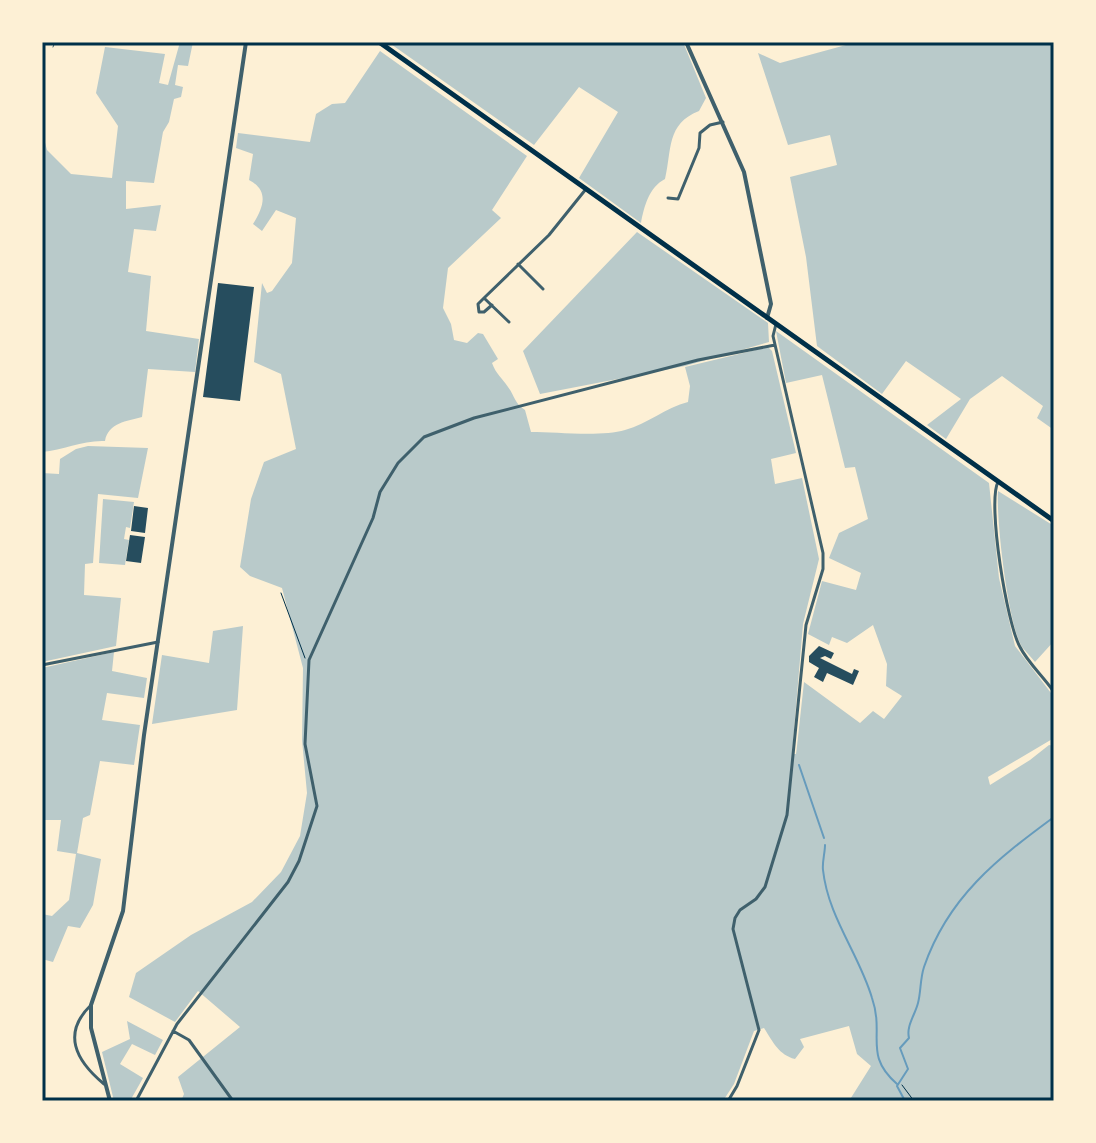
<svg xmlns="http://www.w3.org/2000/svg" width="1096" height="1143" font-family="Merriweather,serif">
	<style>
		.green { fill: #b9caca }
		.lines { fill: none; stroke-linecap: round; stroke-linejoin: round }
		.stream { stroke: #669bbc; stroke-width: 2 }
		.building { fill: #264d5e }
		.path { stroke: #003049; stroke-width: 1 }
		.service { stroke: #3f606c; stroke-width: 1 }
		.minor { stroke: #3f606c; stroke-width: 3 }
		.tertiary { stroke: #3f606c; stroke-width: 4 }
		.primary { stroke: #003049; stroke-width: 5 }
		.neatline { fill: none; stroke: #003049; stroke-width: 3 }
	</style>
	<rect width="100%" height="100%" fill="#fdf0d5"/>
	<!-- green -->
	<path class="green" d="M 180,42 L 193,42 L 188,66 L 178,65 L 175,85 L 183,87 L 181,97 L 174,99 L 169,122 L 163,132 L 154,183 L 126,181 L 126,209 L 161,205 L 156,231 L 134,229 L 128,272 L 151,276 L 146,331 L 199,339 L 195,372 L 148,369 L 142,417 C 127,421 108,423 105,441 C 83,440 64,450 42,452 L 42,131 L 47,150 L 71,174 L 112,178 L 118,126 L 96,93 L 105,47 L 165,54 L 159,83 L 168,85 Z
		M 388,42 L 683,42 L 706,98 L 699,111 C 666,124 672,150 665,179 C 649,187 644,207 641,223 L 579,178 L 618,112 L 579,87 L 534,145 Z
		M 857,42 L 1054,42 L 1054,430 L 1037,418 L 1043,406 L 1002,376 L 970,399 L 946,439 L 927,425 L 961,399 L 906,361 L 882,394 L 817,346 L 806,257 L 790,177 L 837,165 L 830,135 L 788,145 L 758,53 L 780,63 Z
		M 380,51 L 527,156 L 492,210 L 501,218 L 448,268 L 443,308 L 451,324 L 454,340 L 467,343 L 478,333 L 483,334 L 498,359 L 492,363 C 496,374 502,378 508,387 C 515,396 514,403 525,410 L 531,432 C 556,432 602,437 625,430 C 648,424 666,407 688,402 L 690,386 L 685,367 L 768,347 L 772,351 L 796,453 L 771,459 L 775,484 L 802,478 L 819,559 L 803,624 L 792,754 L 796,754 L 797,746 L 804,682 L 860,723 L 873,711 L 884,719 L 902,696 L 886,686 L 887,664 L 873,625 L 847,643 L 832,637 L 829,645 L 808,634 L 822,581 L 856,590 L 861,573 L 829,558 L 839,533 L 868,519 L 855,467 L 845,468 L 822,375 L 786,383 L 776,331 L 989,483 L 999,578 L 1015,646 L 1054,697 L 1054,738 L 988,777 L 990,785 L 1030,760 L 1049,745 L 1054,746 L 1054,1101 L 849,1101 L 871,1066 L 857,1054 L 849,1026 L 800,1039 L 804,1047 L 795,1059 C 779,1055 773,1042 764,1028 L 754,1031 L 734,1084 L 723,1101 L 181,1101 L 184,1094 L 178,1077 L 240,1027 L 198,991 L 175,1022 L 129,997 L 136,973 L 191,935 L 252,902 L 281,872 L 300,836 L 307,793 L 302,740 L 303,668 L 282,588 L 250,576 L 240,567 L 251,499 L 264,462 L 296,449 L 281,374 L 254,362 L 262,283 L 267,293 L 272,291 L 292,263 L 296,218 L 276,210 L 262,231 L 253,224 C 263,208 270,191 249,180 L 253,154 L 236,148 L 238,133 L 310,142 L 316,114 L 332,104 L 345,103 Z
		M 637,232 L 768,323 L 769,342 L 685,366 L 540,394 L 523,351 Z
		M 88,446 L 148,448 L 138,498 L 98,494 L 93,563 L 85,564 L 84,595 L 121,598 L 116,646 L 42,662 L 42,473 L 59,474 L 60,459 L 76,449 Z
		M 998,491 L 1054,526 L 1054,641 L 1035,662 C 1031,657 1026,652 1022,647 C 1008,624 996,520 998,491 Z
		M 103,499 L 134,502 L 130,528 L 126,527 L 124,539 L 129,540 L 125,565 L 99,563 Z
		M 243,626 L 237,710 L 152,724 L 162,655 L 209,663 L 213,631 Z
		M 114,652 L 112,671 L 147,678 L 144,698 L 107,693 L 102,720 L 140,725 L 134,765 L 100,761 L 90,815 L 83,818 L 77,853 L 101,859 L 93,905 L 80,928 L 68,926 L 53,962 L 42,959 L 42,914 L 52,916 L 69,900 L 76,854 L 57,851 L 61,820 L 42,820 L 42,668 Z
		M 127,1021 L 163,1040 L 155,1055 L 132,1044 L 120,1064 L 143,1078 L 130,1101 L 114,1101 L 102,1052 L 130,1039 Z"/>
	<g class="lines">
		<!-- stream -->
		<path class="stream" d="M 799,765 L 824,838
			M 825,845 C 825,853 822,862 823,870 C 828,917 859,954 872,998 C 885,1036 863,1054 897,1084
			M 905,1101 L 897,1086 L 908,1069 L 900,1048 L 909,1038 C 906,1026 915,1015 918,1003 C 921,992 920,979 924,967 C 948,897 997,859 1054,817"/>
	</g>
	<!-- building -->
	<path class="building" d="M 218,283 L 254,287 L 240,401 L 203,397 Z
		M 134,506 L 148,508 L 145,533 L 131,531 Z
		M 130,535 L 145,537 L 141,563 L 126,561 Z
		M 819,646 L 834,653 L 831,659 L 825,656 L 820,658 L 852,674 L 854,669 L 859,671 L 853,685 L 827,673 L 823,682 L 814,677 L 819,668 L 809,662 L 809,656 Z"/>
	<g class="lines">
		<!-- path -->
		<path class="path" d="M 281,593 L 305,658
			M 902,1085 L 914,1101"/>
		<!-- service -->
		<path class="service" d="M 53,47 L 55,42"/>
		<!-- minor -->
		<path class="minor" d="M 668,198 L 678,199 L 699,148 L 700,133 L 710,125 L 723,122
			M 518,264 L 543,289
			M 484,298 L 478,304 L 479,312 L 484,312 L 492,305
			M 509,322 L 484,298 L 549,235 L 586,189
			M 998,482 C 987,502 1007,625 1020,647 C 1028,663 1044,677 1054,692
			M 42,665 L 158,642
			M 91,1005 C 62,1033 75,1060 104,1084
			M 173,1031 L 189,1040 L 233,1101
			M 136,1101 L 177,1024 L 288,882 L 299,861 L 317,806 L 305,744 L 309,660 L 373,518 L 380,492 L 398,463 L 424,437 L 474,418 L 698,360 L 775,345
			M 728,1101 L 737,1086 L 759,1030 L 733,929 L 735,918 L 740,910 L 756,899 L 765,887 L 787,815 L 806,625 L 823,569 L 823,553 L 773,336 L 776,324"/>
		<!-- tertiary -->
		<path class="tertiary" d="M 686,42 L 744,172 L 771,304 L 767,318
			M 110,1101 L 91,1028 L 91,1005 L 123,911 L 144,735 L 246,42"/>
		<!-- primary -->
		<path class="primary" d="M 379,42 L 1054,521"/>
	</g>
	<!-- border -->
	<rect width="1096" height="1143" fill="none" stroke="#fdf0d5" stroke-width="88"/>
	<rect x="44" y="44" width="1008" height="1055" class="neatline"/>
</svg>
